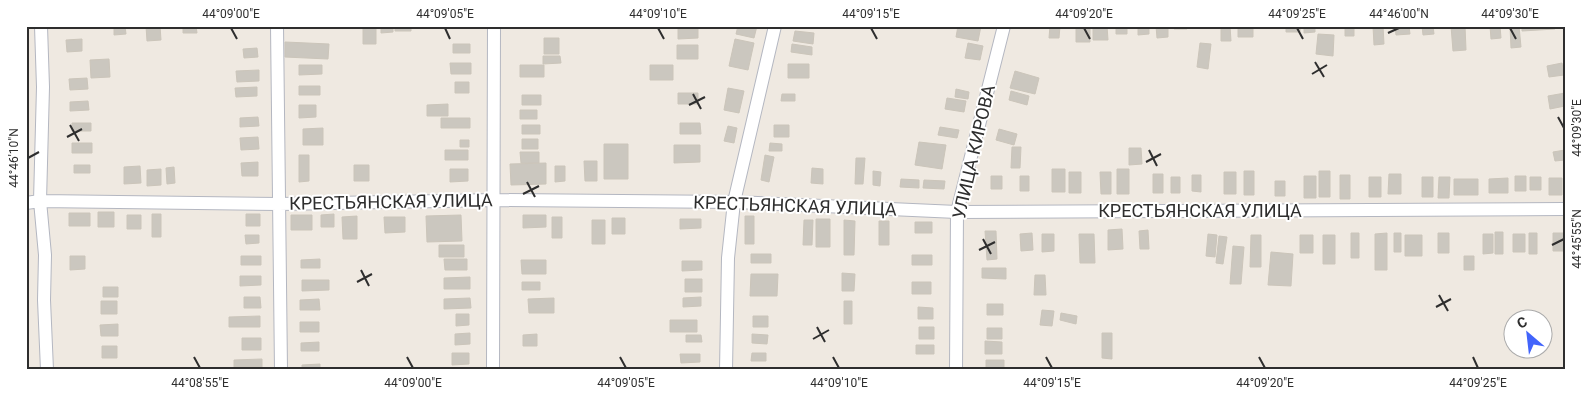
<svg xmlns="http://www.w3.org/2000/svg" width="1591" height="396" font-family="Roboto,sans-serif">
	<style>
		.building { fill: #cbc7bf; stroke: #cbc5ba }
		.lines { fill: none; stroke-linecap: round; stroke-linejoin: round }
		.minor-casing { stroke: #b4b7c1; stroke-width: 14 }
		.minor { stroke: #fff; stroke-width: 12 }
		.ticks { fill: none; stroke: #2e2e2e; stroke-width: 2 }
		.labels { text-anchor: middle; stroke-width: 4; stroke-linejoin: round; paint-order: stroke }
		.street-label { font-size: 18px; fill: #2e2e2e; stroke: #fff }
		.neatline { fill: none; stroke: #2e2e2e; stroke-width: 2 }
		.ticks-label { font-size: 12px; text-anchor: middle; fill: #2e2e2e }
	</style>
	<rect width="100%" height="100%" fill="#efe9e1"/>
	<!-- building -->
	<path class="building" d="M 114,26 L 125,26 L 126,34 L 114,35 Z
		M 146,26 L 160,26 L 161,40 L 147,41 Z
		M 183,26 L 196,26 L 197,33 L 183,33 Z
		M 363,26 L 376,26 L 376,44 L 363,44 Z
		M 381,26 L 393,26 L 393,32 L 381,33 Z
		M 395,26 L 411,26 L 411,31 L 395,31 Z
		M 738,26 L 757,26 L 754,38 L 736,34 Z
		M 958,26 L 981,26 L 978,41 L 956,37 Z
		M 1050,26 L 1060,26 L 1059,38 L 1049,38 Z
		M 1076,26 L 1090,26 L 1090,42 L 1076,42 Z
		M 1093,26 L 1107,26 L 1108,40 L 1093,40 Z
		M 1116,26 L 1127,26 L 1127,34 L 1116,34 Z
		M 1138,26 L 1149,26 L 1149,34 L 1138,35 Z
		M 1156,26 L 1168,26 L 1168,37 L 1157,38 Z
		M 1174,26 L 1187,26 L 1187,29 L 1174,29 Z
		M 1221,26 L 1230,26 L 1231,41 L 1221,41 Z
		M 1238,26 L 1253,26 L 1253,37 L 1238,37 Z
		M 1286,26 L 1300,26 L 1300,32 L 1286,32 Z
		M 1304,26 L 1315,26 L 1315,32 L 1304,33 Z
		M 1345,26 L 1354,26 L 1354,36 L 1345,36 Z
		M 1373,26 L 1383,26 L 1384,44 L 1374,45 Z
		M 1395,26 L 1409,26 L 1410,34 L 1396,35 Z
		M 1422,26 L 1433,26 L 1434,34 L 1423,35 Z
		M 1451,26 L 1465,26 L 1466,50 L 1453,51 Z
		M 1490,26 L 1500,26 L 1501,38 L 1491,39 Z
		M 1510,26 L 1519,26 L 1521,47 L 1511,48 Z
		M 1522,26 L 1554,26 L 1555,29 L 1522,31 Z
		M 678,29 L 698,29 L 698,38 L 678,39 Z
		M 795,31 L 814,33 L 813,44 L 793,41 Z
		M 1318,34 L 1334,35 L 1333,56 L 1316,54 Z
		M 544,38 L 559,38 L 559,54 L 544,54 Z
		M 82,39 L 82,51 L 67,52 L 66,40 Z
		M 735,39 L 754,43 L 748,70 L 729,66 Z
		M 285,42 L 329,44 L 328,59 L 285,57 Z
		M 968,43 L 983,46 L 980,60 L 965,58 Z
		M 1200,43 L 1211,44 L 1208,69 L 1197,67 Z
		M 453,44 L 470,44 L 470,53 L 453,53 Z
		M 792,44 L 812,47 L 812,55 L 791,52 Z
		M 677,45 L 698,45 L 698,59 L 677,59 Z
		M 257,48 L 258,57 L 244,58 L 243,49 Z
		M 543,56 L 560,56 L 561,63 L 543,64 Z
		M 109,59 L 110,77 L 91,78 L 90,60 Z
		M 450,63 L 471,63 L 471,74 L 451,74 Z
		M 1562,63 L 1564,75 L 1549,77 L 1547,66 Z
		M 788,64 L 809,64 L 809,78 L 788,78 Z
		M 299,65 L 322,65 L 322,74 L 299,75 Z
		M 520,65 L 544,65 L 544,77 L 520,77 Z
		M 650,65 L 673,65 L 673,80 L 650,80 Z
		M 259,70 L 259,81 L 237,82 L 236,71 Z
		M 1015,71 L 1039,78 L 1035,94 L 1010,88 Z
		M 87,78 L 88,89 L 70,90 L 69,79 Z
		M 455,82 L 469,82 L 469,93 L 455,93 Z
		M 299,86 L 320,86 L 320,95 L 299,95 Z
		M 257,87 L 257,96 L 236,97 L 235,88 Z
		M 728,88 L 744,91 L 739,113 L 724,110 Z
		M 956,89 L 969,92 L 968,99 L 955,97 Z
		M 1011,91 L 1029,96 L 1027,105 L 1009,100 Z
		M 678,93 L 698,93 L 698,104 L 678,104 Z
		M 1565,93 L 1565,106 L 1550,109 L 1548,96 Z
		M 782,94 L 795,94 L 795,101 L 781,101 Z
		M 522,95 L 541,95 L 541,105 L 522,105 Z
		M 947,98 L 966,101 L 964,112 L 945,109 Z
		M 88,101 L 89,110 L 70,111 L 70,102 Z
		M 448,104 L 448,116 L 427,116 L 427,105 Z
		M 299,105 L 316,105 L 316,117 L 299,118 Z
		M 520,110 L 537,110 L 537,119 L 520,119 Z
		M 258,117 L 259,126 L 240,127 L 240,118 Z
		M 441,118 L 470,118 L 470,128 L 441,128 Z
		M 72,123 L 91,123 L 91,131 L 72,131 Z
		M 680,123 L 700,123 L 701,134 L 680,134 Z
		M 522,125 L 540,125 L 540,134 L 522,134 Z
		M 774,125 L 789,125 L 789,137 L 774,137 Z
		M 728,126 L 737,128 L 734,143 L 724,141 Z
		M 940,127 L 959,130 L 957,138 L 938,135 Z
		M 323,128 L 323,145 L 303,145 L 303,129 Z
		M 999,129 L 1017,134 L 1014,145 L 996,140 Z
		M 258,137 L 259,149 L 241,150 L 240,138 Z
		M 522,139 L 538,139 L 538,149 L 522,149 Z
		M 460,140 L 469,140 L 469,147 L 460,147 Z
		M 919,142 L 946,145 L 942,169 L 915,165 Z
		M 72,143 L 92,143 L 92,153 L 72,153 Z
		M 770,143 L 782,144 L 782,151 L 769,151 Z
		M 604,144 L 628,144 L 628,179 L 604,179 Z
		M 674,145 L 700,145 L 700,162 L 674,163 Z
		M 1012,147 L 1021,147 L 1020,168 L 1011,168 Z
		M 1129,148 L 1141,148 L 1142,164 L 1129,165 Z
		M 445,150 L 468,150 L 468,160 L 445,160 Z
		M 1565,150 L 1565,160 L 1555,161 L 1553,152 Z
		M 520,152 L 539,152 L 539,163 L 521,163 Z
		M 299,155 L 309,155 L 309,181 L 299,182 Z
		M 765,155 L 774,157 L 769,182 L 761,180 Z
		M 856,158 L 865,158 L 863,184 L 855,184 Z
		M 584,161 L 597,161 L 597,181 L 585,181 Z
		M 258,162 L 258,176 L 242,176 L 241,163 Z
		M 546,163 L 546,184 L 511,185 L 510,164 Z
		M 74,165 L 90,165 L 90,173 L 74,173 Z
		M 354,165 L 369,165 L 369,181 L 354,181 Z
		M 140,166 L 141,183 L 124,184 L 124,167 Z
		M 555,166 L 565,166 L 565,181 L 555,182 Z
		M 174,167 L 175,183 L 167,184 L 166,168 Z
		M 812,168 L 823,169 L 823,184 L 811,183 Z
		M 161,169 L 161,185 L 147,186 L 147,170 Z
		M 450,169 L 468,169 L 468,181 L 450,182 Z
		M 1052,169 L 1065,169 L 1065,192 L 1052,192 Z
		M 1117,169 L 1129,169 L 1129,194 L 1117,194 Z
		M 873,171 L 881,172 L 880,186 L 873,185 Z
		M 1244,171 L 1254,171 L 1254,195 L 1244,195 Z
		M 1319,171 L 1330,171 L 1330,197 L 1319,197 Z
		M 1069,172 L 1081,172 L 1081,193 L 1069,193 Z
		M 1100,172 L 1111,172 L 1111,194 L 1101,194 Z
		M 1224,172 L 1236,172 L 1236,194 L 1224,194 Z
		M 1153,174 L 1163,174 L 1163,193 L 1153,193 Z
		M 1389,174 L 1401,174 L 1401,194 L 1388,194 Z
		M 1192,175 L 1201,175 L 1201,192 L 1192,191 Z
		M 1340,175 L 1350,175 L 1350,199 L 1340,199 Z
		M 991,176 L 1002,176 L 1002,189 L 991,189 Z
		M 1020,176 L 1029,176 L 1029,191 L 1020,191 Z
		M 1304,176 L 1316,176 L 1316,198 L 1304,198 Z
		M 1515,176 L 1526,176 L 1526,191 L 1515,191 Z
		M 1171,177 L 1180,177 L 1180,193 L 1171,193 Z
		M 1369,177 L 1381,177 L 1381,197 L 1369,197 Z
		M 1422,177 L 1433,177 L 1433,197 L 1422,197 Z
		M 1439,177 L 1450,177 L 1449,198 L 1438,198 Z
		M 1530,177 L 1541,177 L 1541,190 L 1530,190 Z
		M 1508,178 L 1508,193 L 1489,193 L 1489,179 Z
		M 1549,178 L 1562,178 L 1562,195 L 1549,195 Z
		M 901,179 L 919,180 L 919,188 L 900,187 Z
		M 1454,179 L 1478,179 L 1478,195 L 1454,195 Z
		M 924,180 L 945,181 L 944,189 L 923,188 Z
		M 1275,181 L 1285,181 L 1285,196 L 1275,196 Z
		M 98,212 L 114,212 L 114,227 L 98,227 Z
		M 69,213 L 90,213 L 90,226 L 69,226 Z
		M 152,214 L 161,214 L 161,237 L 152,237 Z
		M 246,214 L 260,214 L 260,226 L 246,226 Z
		M 334,214 L 334,227 L 321,227 L 321,215 Z
		M 127,215 L 141,215 L 141,229 L 127,229 Z
		M 291,215 L 312,215 L 312,230 L 291,230 Z
		M 461,215 L 462,241 L 427,242 L 426,216 Z
		M 523,215 L 546,215 L 546,227 L 523,228 Z
		M 357,216 L 357,239 L 343,239 L 342,217 Z
		M 745,216 L 754,216 L 754,244 L 745,244 Z
		M 384,217 L 405,217 L 405,232 L 385,233 Z
		M 552,217 L 562,217 L 562,238 L 552,238 Z
		M 612,218 L 625,218 L 625,234 L 612,234 Z
		M 680,219 L 701,219 L 701,228 L 680,229 Z
		M 816,219 L 830,219 L 830,247 L 816,247 Z
		M 592,220 L 605,220 L 605,244 L 592,244 Z
		M 804,220 L 813,220 L 812,245 L 803,245 Z
		M 844,220 L 855,221 L 854,255 L 844,255 Z
		M 879,221 L 889,221 L 889,245 L 879,245 Z
		M 915,222 L 932,222 L 932,233 L 915,233 Z
		M 1122,229 L 1123,249 L 1108,250 L 1108,230 Z
		M 1148,230 L 1149,249 L 1140,249 L 1139,231 Z
		M 985,231 L 996,231 L 997,259 L 987,260 Z
		M 1495,232 L 1503,232 L 1503,254 L 1495,254 Z
		M 1032,233 L 1033,250 L 1021,251 L 1020,234 Z
		M 1351,233 L 1359,233 L 1359,258 L 1351,258 Z
		M 1387,233 L 1387,270 L 1375,270 L 1375,234 Z
		M 1394,233 L 1401,233 L 1401,252 L 1394,252 Z
		M 1438,233 L 1449,233 L 1449,253 L 1438,253 Z
		M 1529,233 L 1537,233 L 1537,254 L 1529,254 Z
		M 1553,233 L 1565,233 L 1565,251 L 1553,251 Z
		M 1042,234 L 1054,234 L 1054,251 L 1042,252 Z
		M 1079,234 L 1094,234 L 1095,263 L 1080,263 Z
		M 1208,234 L 1217,235 L 1215,257 L 1206,256 Z
		M 1483,234 L 1493,234 L 1493,253 L 1483,254 Z
		M 1513,234 L 1525,234 L 1525,252 L 1513,252 Z
		M 245,235 L 259,235 L 259,243 L 246,244 Z
		M 1251,235 L 1261,235 L 1261,267 L 1250,267 Z
		M 1300,235 L 1313,235 L 1313,253 L 1300,253 Z
		M 1323,235 L 1335,235 L 1335,264 L 1323,264 Z
		M 1405,235 L 1422,235 L 1422,256 L 1405,256 Z
		M 1219,236 L 1227,237 L 1223,264 L 1216,263 Z
		M 439,245 L 464,245 L 464,257 L 439,257 Z
		M 1233,246 L 1244,247 L 1241,284 L 1230,284 Z
		M 1271,252 L 1293,254 L 1291,286 L 1268,285 Z
		M 751,254 L 771,254 L 771,263 L 751,263 Z
		M 912,255 L 932,255 L 932,265 L 912,265 Z
		M 70,256 L 85,256 L 85,269 L 70,270 Z
		M 241,256 L 261,256 L 261,265 L 241,265 Z
		M 1464,256 L 1474,256 L 1474,270 L 1464,270 Z
		M 320,259 L 320,268 L 301,268 L 301,260 Z
		M 444,259 L 467,259 L 467,270 L 445,270 Z
		M 521,260 L 546,260 L 546,274 L 522,274 Z
		M 682,261 L 702,261 L 702,270 L 682,271 Z
		M 982,268 L 1006,268 L 1006,279 L 982,278 Z
		M 842,273 L 855,274 L 854,291 L 842,291 Z
		M 751,274 L 778,274 L 777,296 L 750,296 Z
		M 1035,275 L 1045,275 L 1046,295 L 1034,295 Z
		M 240,276 L 261,276 L 261,285 L 240,286 Z
		M 470,277 L 470,289 L 444,289 L 444,278 Z
		M 685,279 L 702,279 L 702,292 L 685,292 Z
		M 302,280 L 329,280 L 329,290 L 302,291 Z
		M 522,282 L 540,282 L 540,290 L 522,290 Z
		M 912,282 L 931,282 L 931,294 L 912,294 Z
		M 103,287 L 118,287 L 118,297 L 103,297 Z
		M 244,297 L 260,297 L 261,308 L 244,308 Z
		M 701,297 L 701,306 L 683,307 L 683,298 Z
		M 470,298 L 471,308 L 444,309 L 444,299 Z
		M 554,298 L 554,313 L 529,313 L 528,299 Z
		M 319,299 L 320,310 L 300,310 L 300,300 Z
		M 101,301 L 117,301 L 117,314 L 101,314 Z
		M 844,301 L 852,301 L 852,324 L 844,324 Z
		M 987,304 L 1003,304 L 1003,315 L 987,315 Z
		M 918,307 L 933,308 L 933,319 L 918,319 Z
		M 1042,310 L 1054,311 L 1052,326 L 1040,325 Z
		M 1061,313 L 1077,316 L 1076,324 L 1060,320 Z
		M 456,314 L 469,314 L 469,325 L 456,326 Z
		M 260,316 L 260,327 L 229,327 L 229,317 Z
		M 753,316 L 768,316 L 768,327 L 753,327 Z
		M 670,320 L 697,320 L 697,332 L 670,332 Z
		M 300,322 L 319,322 L 319,332 L 300,332 Z
		M 118,324 L 118,336 L 101,336 L 100,325 Z
		M 919,327 L 934,327 L 934,339 L 919,339 Z
		M 987,328 L 1002,328 L 1002,339 L 987,339 Z
		M 470,333 L 470,344 L 455,345 L 455,334 Z
		M 1102,333 L 1112,333 L 1112,359 L 1102,358 Z
		M 537,334 L 537,346 L 523,346 L 523,335 Z
		M 752,334 L 768,335 L 767,344 L 752,343 Z
		M 686,335 L 701,335 L 702,342 L 686,342 Z
		M 242,338 L 261,338 L 261,350 L 242,350 Z
		M 985,341 L 1002,342 L 1002,354 L 985,354 Z
		M 319,342 L 319,351 L 301,351 L 301,343 Z
		M 916,345 L 934,345 L 934,354 L 916,354 Z
		M 102,346 L 117,346 L 117,358 L 102,358 Z
		M 452,353 L 469,353 L 469,364 L 452,365 Z
		M 752,353 L 766,353 L 766,361 L 751,361 Z
		M 680,354 L 700,354 L 700,362 L 681,363 Z
		M 262,359 L 262,367 L 234,367 L 234,360 Z
		M 986,360 L 1004,360 L 1004,370 L 986,370 Z
		M 320,364 L 320,370 L 302,370 L 302,365 Z
		M 925,368 L 925,370 L 899,370 L 899,369 Z"/>
	<g class="lines">
		<defs>
			<path id="minor" d="M 41,26 L 43,87 L 40,201 L 45,255 L 44,300 L 47,370
				M 277,26 L 281,370
				M 26,203 L 40,201 L 279,204 L 495,200 L 734,202 L 957,212 L 1565,209
				M 493,370 L 494,26
				M 726,370 L 728,258 L 734,202 L 775,26
				M 956,370 L 957,212 L 1004,26"/>
		</defs>
		<!-- minor casing -->
		<use href="#minor" class="minor-casing"/>
		<!-- minor -->
		<use href="#minor" class="minor"/>
	</g>
	<!-- ticks -->
	<path class="ticks" d="M 231,28 L 237,39M 445,28 L 450,39M 658,28 L 664,39M 871,28 L 877,39M 1084,28 L 1090,39M 1297,28 L 1303,39M 1510,28 L 1516,39M 1388,33 L 1399,28M 1315,62 L 1324,77M 1312,74 L 1327,65M 693,94 L 701,109M 689,105 L 705,97M 1558,117 L 1564,128M 70,125 L 79,141M 67,137 L 82,129M 1149,150 L 1157,166M 28,158 L 39,152M 1146,162 L 1161,154M 527,182 L 535,197M 523,194 L 539,186M 983,239 L 991,254M 1552,245 L 1564,239M 979,250 L 995,242M 361,270 L 369,286M 357,282 L 372,274M 1439,295 L 1448,311M 1436,307 L 1451,299M 817,327 L 825,342M 813,339 L 829,330M 194,357 L 200,368M 407,357 L 413,368M 620,357 L 626,368M 833,357 L 839,368M 1046,357 L 1052,368M 1259,357 L 1265,368M 1473,357 L 1478,368"/>
	<g class="labels">
		<!-- street labels -->
		<g class="street-label">
			<text transform="translate(974 152) rotate(-77)" y="6">УЛИЦА КИРОВА</text>
			<text transform="translate(391 202) rotate(-1)" y="6">КРЕСТЬЯНСКАЯ УЛИЦА</text>
			<text transform="translate(795 206) rotate(2)" y="6">КРЕСТЬЯНСКАЯ УЛИЦА</text>
			<text x="1200" y="217">КРЕСТЬЯНСКАЯ УЛИЦА</text>
		</g>
	</g>
	<!-- border -->
	<rect width="1591" height="396" fill="none" stroke="#ffffff" stroke-width="55"/>
	<!-- north arrow -->
	<g transform="translate(1528 334) rotate(332)"><circle r="24" fill="#ffffff" stroke="#ababab"/>
	<path d="M0-4L9 19L0 12L-9 19Z" fill="#4264fb"/>
	<text y="-8" font-size="14" font-weight="bold" text-anchor="middle" fill="#2e2e2e">С</text>
	</g>
	<rect x="28" y="28" width="1536" height="340" class="neatline"/>
	<g class="ticks-label">
		<text x="231" y="18">44°09'00"E</text>
		<text x="445" y="18">44°09'05"E</text>
		<text x="658" y="18">44°09'10"E</text>
		<text x="871" y="18">44°09'15"E</text>
		<text x="1084" y="18">44°09'20"E</text>
		<text x="1297" y="18">44°09'25"E</text>
		<text x="1399" y="18">44°46'00"N</text>
		<text x="1510" y="18">44°09'30"E</text>
		<text transform="translate(1577 128) rotate(-90)" y="4">44°09'30"E</text>
		<text transform="translate(14 158) rotate(-90)" y="4">44°46'10"N</text>
		<text transform="translate(1577 239) rotate(-90)" y="4">44°45'55"N</text>
		<text x="200" y="387">44°08'55"E</text>
		<text x="413" y="387">44°09'00"E</text>
		<text x="626" y="387">44°09'05"E</text>
		<text x="839" y="387">44°09'10"E</text>
		<text x="1052" y="387">44°09'15"E</text>
		<text x="1265" y="387">44°09'20"E</text>
		<text x="1478" y="387">44°09'25"E</text>
	</g>
</svg>
